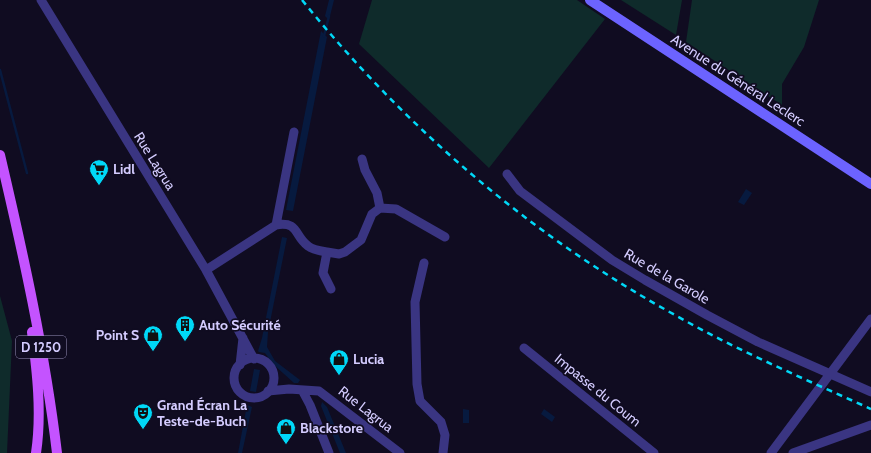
<svg xmlns="http://www.w3.org/2000/svg" width="871" height="453" font-family="Cabin,sans-serif">
	<style>
		.green { fill: #0f2b2b }
		.water { fill: #071a3f }
		.lines { fill: none; stroke-linecap: round; stroke-linejoin: round }
		.stream { stroke: #071a3f; stroke-width: 2.5 }
		.minor { stroke: #3a3582; stroke-width: 9 }
		.secondary { stroke: #6c63ff; stroke-width: 10 }
		.primary { stroke: #c453ff; stroke-width: 10 }
		.rail { stroke: #00d8f7; stroke-width: 2.5; stroke-dasharray: 6 5; stroke-linecap: butt }
		.labels { text-anchor: middle; stroke-width: 3.5; stroke-linejoin: round; paint-order: stroke }
		.shield { fill: #100c21; stroke: #9992bc; stroke-width: 1 }
		.shield-label { font-size: 13px; font-weight: bold; fill: #d4ccff }
		.street-label { font-size: 14px; fill: #d4ccff; stroke: #100c21 }
		.poi-label { font-size: 14px; font-weight: bold; fill: #d4ccff; stroke: #100c21; text-anchor: start }
	</style>
	<rect width="100%" height="100%" fill="#100c21"/>
	<!-- green -->
	<path class="green" d="M 372,0 L 577,0 L 605,19 L 489,168 L 359,44 Z
		M 621,0 L 682,0 L 676,35 Z
		M 692,0 L 819,0 L 804,47 L 782,84 L 782,105 L 686,42 Z
		M 0,296 L 12,341 L 7,453 L 0,453 Z"/>
	<!-- water -->
	<path class="water" d="M 329,0 L 334,0 L 329,20 L 325,16 Z
		M 321,31 L 327,37 L 293,211 L 286,210 Z
		M 746,189 L 752,193 L 744,205 L 738,202 Z
		M 282,237 L 287,238 L 268,332 L 267,347 L 275,361 L 300,380 L 298,383 L 294,383 L 273,364 L 265,353 L 259,352 L 258,351 L 262,338 Z
		M 254,369 L 260,370 L 256,392 L 250,391 Z
		M 322,402 L 327,407 L 346,453 L 340,453 L 321,406 Z
		M 247,405 L 252,407 L 242,453 L 238,453 Z
		M 463,409 L 469,410 L 469,423 L 463,423 Z
		M 544,409 L 555,417 L 552,422 L 541,414 Z"/>
	<g class="lines">
		<!-- stream -->
		<path class="stream" d="M 324,36 L 329,16
			M 0,70 L 27,173"/>
		<!-- minor -->
		<path class="minor" d="M 41,0 L 206,270 L 254,359
			M 362,159 L 365,170 L 377,193 L 380,208 L 396,209 L 445,237
			M 507,174 L 520,191 L 612,260 L 645,280 L 707,315 L 758,342 L 871,392
			M 276,225 L 294,132
			M 327,252 L 339,254 L 345,252 L 361,240 L 372,214 L 380,208
			M 424,263 L 415,302 L 417,384 L 420,401 L 441,422 L 445,435 L 443,453
			M 206,270 L 276,225 C 299,221 294,236 308,246 C 313,250 321,251 327,252 L 323,273 L 331,289
			M 524,348 L 654,453
			M234 378a20 20 0 1 1 40 0a20 20 0 1 1-40 0Z
			M 240,365 L 243,338
			M 302,390 L 310,405 L 329,453
			M 268,391 L 289,389 L 319,391 L 400,453
			M 771,453 L 871,319
			M 793,453 L 871,425"/>
		<!-- secondary -->
		<path class="secondary" d="M 590,0 L 871,184"/>
		<!-- primary -->
		<path class="primary" d="M 0,155 C 23,253 45,352 57,453
			M 32,332 C 37,371 42,413 36,453"/>
		<!-- rail -->
		<path class="rail" d="M 302,0 C 406,128 530,235 675,315 C 738,351 805,379 871,409"/>
	</g>
	<!-- icons -->
	<defs>
		<symbol id="supermarket-pin" viewBox="-11 -11 22 30"><path d="M0 17L-7.5 6A9.5 9.5 0 1 1 7.5 6Z" fill="#00d8f7" stroke="#100c21"/><path d="M-6-5.5h2.5l.6 2H6L4.5 2H-2.5L-4.4-4H-6ZM-1.5 3.2a1.3 1.3 0 1 0 .1 0ZM3 3.2a1.3 1.3 0 1 0 .1 0Z" fill="#111"/></symbol>
		<symbol id="building-pin" viewBox="-11 -11 22 30"><path d="M0 17L-7.5 6A9.5 9.5 0 1 1 7.5 6Z" fill="#00d8f7" stroke="#100c21"/><path d="M-4-6H4V6H1V3H-1V6H-4ZM-2.5-4.3h1.7v1.8h-1.7ZM.8-4.3h1.7v1.8H.8ZM-2.5-1h1.7V.8h-1.7ZM.8-1h1.7V.8H.8Z" fill="#111"/></symbol>
		<symbol id="shop-pin" viewBox="-11 -11 22 30"><path d="M0 17L-7.5 6A9.5 9.5 0 1 1 7.5 6Z" fill="#00d8f7" stroke="#100c21"/><path d="M-5-2.5h2.3a2.7 3.5 0 0 1 5.4 0H5L5.5 6h-11ZM-1.5-2.5h3a1.5 2.3 0 0 0-3 0Z" fill="#111"/></symbol>
		<symbol id="theatre-pin" viewBox="-11 -11 22 30"><path d="M0 17L-7.5 6A9.5 9.5 0 1 1 7.5 6Z" fill="#00d8f7" stroke="#100c21"/><path d="M-5-5.5Q0-4 5-5.5V0Q5 5 0 6Q-5 5-5 0ZM-3.3-2.5H-1v1.5H-3.3ZM1-2.5H3.3v1.5H1ZM-2.8 1Q0 5.5 2.8 1Z" fill="#111"/></symbol>
	</defs>
	<g fill-rule="evenodd">
		<use href="#supermarket-pin" x="88" y="158" width="22" height="30"/>
		<use href="#building-pin" x="174" y="314" width="22" height="30"/>
		<use href="#shop-pin" x="142" y="324" width="22" height="30"/>
		<use href="#shop-pin" x="328" y="348" width="22" height="30"/>
		<use href="#theatre-pin" x="132" y="402" width="22" height="30"/>
		<use href="#shop-pin" x="275" y="417" width="22" height="30"/>
	</g>
	<g class="labels">
		<!-- shield labels -->
		<rect class="shield" x="16" y="336" width="50" height="22" rx="3"/>
		<g class="shield-label">
			<text x="41" y="352">D 1250</text>
		</g>
		<!-- street labels -->
		<g class="street-label">
			<text transform="translate(738 80) rotate(33)" y="5">Avenue du Général Leclerc</text>
			<text transform="translate(155 161) rotate(58)" y="5">Rue Lagrua</text>
			<text transform="translate(667 276) rotate(30)" y="5">Rue de la Garole</text>
			<text transform="translate(598 390) rotate(39)" y="5">Impasse du Coum</text>
			<text transform="translate(366 409) rotate(38)" y="5">Rue Lagrua</text>
		</g>
		<!-- poi labels -->
		<g class="poi-label">
			<text x="113" y="174">Lidl</text>
			<text x="199" y="330">Auto Sécurité</text>
			<text x="139" y="340" text-anchor="end">Point S</text>
			<text x="353" y="364">Lucia</text>
			<text x="157" y="410">Grand Écran La<tspan x="157" dy="16">Teste-de-Buch</tspan></text>
			<text x="300" y="433">Blackstore</text>
		</g>
	</g>
</svg>
